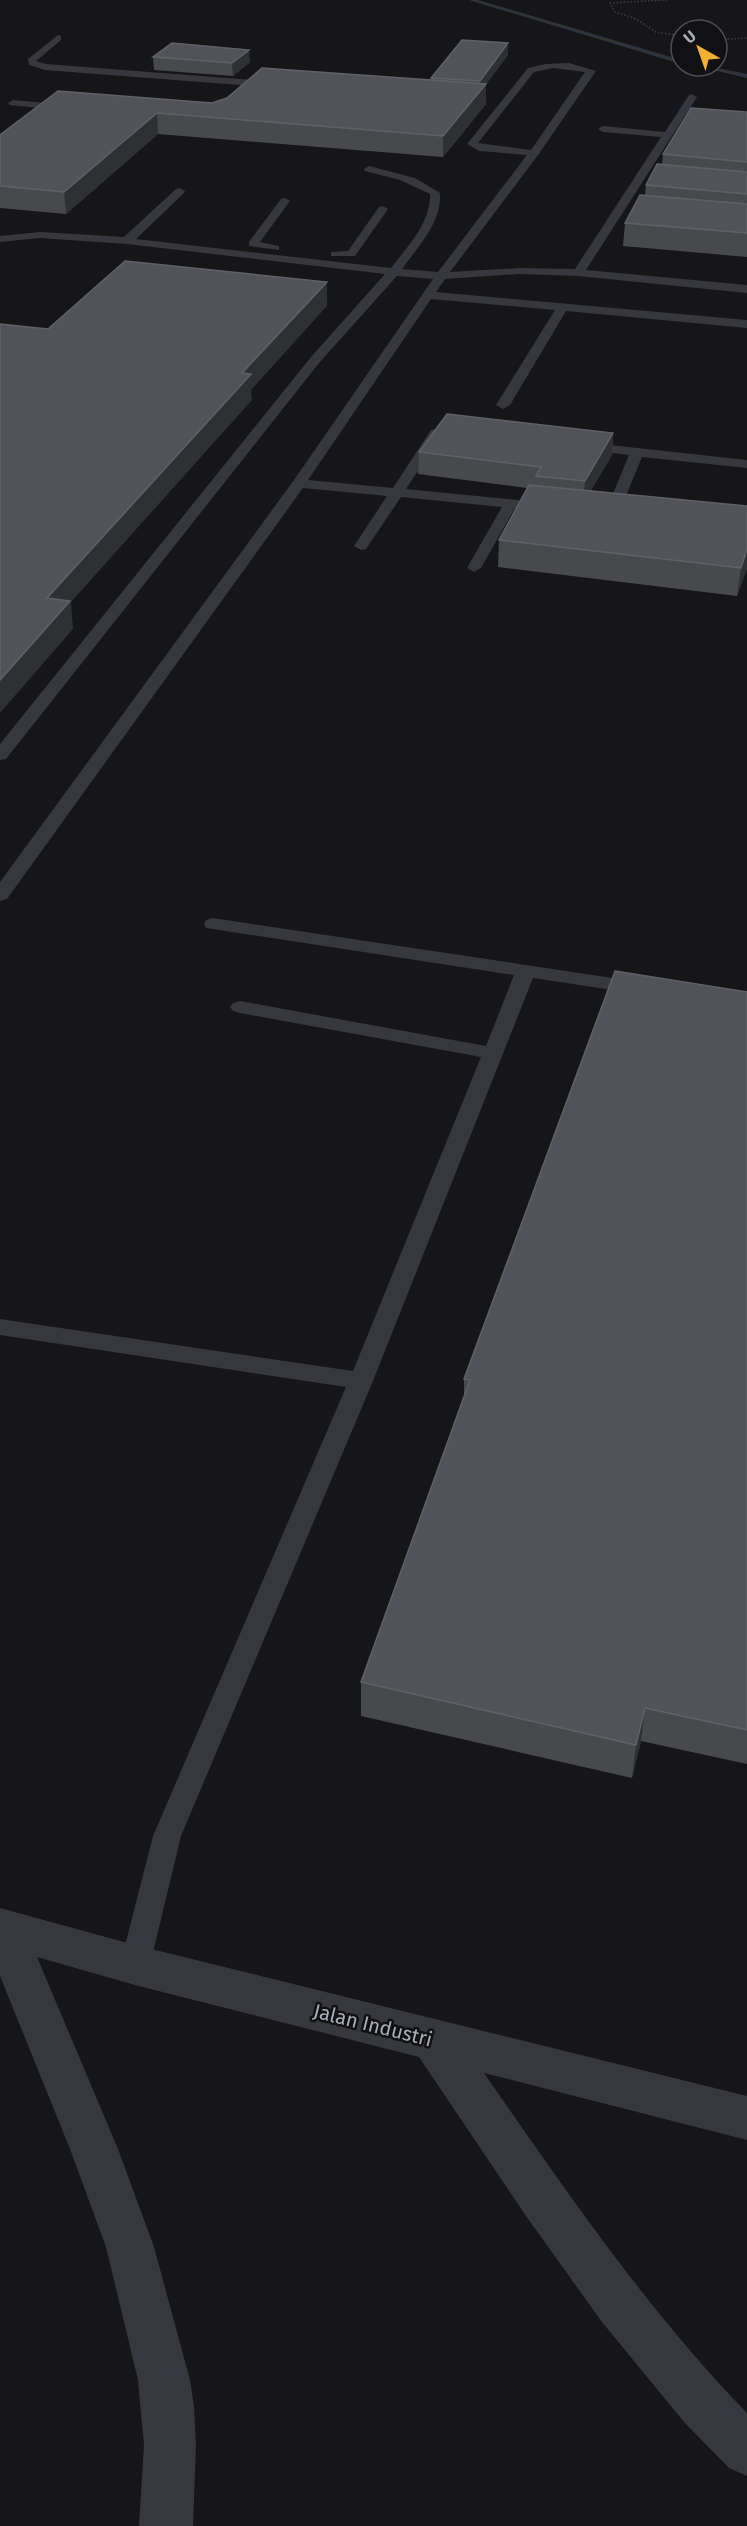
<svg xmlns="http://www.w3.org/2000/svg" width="747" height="2526" font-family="'Fira Sans',sans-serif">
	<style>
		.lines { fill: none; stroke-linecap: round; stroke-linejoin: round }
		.stream { fill: #2c353c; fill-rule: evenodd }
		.path { stroke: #3d3f44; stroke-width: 1.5; stroke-dasharray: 1.5 2; stroke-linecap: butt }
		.lane { fill: #37383d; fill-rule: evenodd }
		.street { fill: #37383d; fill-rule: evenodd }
		.wall { fill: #47494d }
		.shaded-wall { fill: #2f3033 }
		.building { fill: #525359; stroke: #5f6168; stroke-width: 1.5 }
		.labels { text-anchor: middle; stroke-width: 5; stroke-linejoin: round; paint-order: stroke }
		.near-street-label { font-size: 20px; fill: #a8adb8; stroke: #111113 }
	</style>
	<rect width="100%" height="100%" fill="#161618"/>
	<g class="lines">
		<!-- stream -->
		<path class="stream" d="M 469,0 L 478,0 L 681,60 L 681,64 Z
			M 696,66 L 707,66 L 747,74 L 747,78 Z"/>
		<!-- path -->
		<path class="path" d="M 667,0 L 610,3 L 615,12 L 634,18 L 656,32 L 681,36
			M 717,40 L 747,38"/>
		<!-- lane -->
		<path class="lane" d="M 58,35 L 61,36 L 61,40 L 36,61 L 46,64 L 277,82 L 282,85 L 277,88 L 45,70 L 29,65 L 28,59 Z
			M 569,63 L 596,71 L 538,155 L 450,272 L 519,268 L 575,269 L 661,137 L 603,132 L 598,129 L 603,126 L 665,132 L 689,95 L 692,94 L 697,97 L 586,270 L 747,285 L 747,293 L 578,276 L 519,274 L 445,279 L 436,292 L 747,320 L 747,328 L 566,311 L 510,405 L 503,409 L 496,405 L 555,310 L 431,299 L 308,480 L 393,488 L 431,430 L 436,429 L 443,433 L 406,489 L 549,503 L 556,507 L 554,510 L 515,508 L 481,568 L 474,572 L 467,568 L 502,507 L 401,497 L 366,549 L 361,550 L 354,546 L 387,496 L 303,488 L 7,899 L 0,901 L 0,882 L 294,480 L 433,279 L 397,276 L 319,363 L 6,759 L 0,760 L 0,744 L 311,357 L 385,274 L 127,244 L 40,238 L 0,242 L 0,236 L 40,232 L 124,237 L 176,189 L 180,188 L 185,191 L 184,193 L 136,239 L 391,268 C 407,247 431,223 430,194 L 400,180 L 365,171 L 364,169 L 369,166 L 415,178 L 440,193 C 442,222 418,247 402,269 L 438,272 L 527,155 L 479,151 L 467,144 L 528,68 L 545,64 ZM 553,68 L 585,72 L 531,150 L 478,143 L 534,72 Z
			M 13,100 L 69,105 L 74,108 L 69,111 L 10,105 L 8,103 Z
			M 285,198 L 290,201 L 260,242 L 279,246 L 279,250 L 249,246 L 249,242 L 281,199 Z
			M 383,206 L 388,209 L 355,256 L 331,256 L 331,252 L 348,251 L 379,207 Z
			M 582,442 L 747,460 L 747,468 L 642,457 L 619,513 L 612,517 L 605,513 L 629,455 L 577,449 L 575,446 L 577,443 Z
			M 213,918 L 639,982 L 646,984 L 649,988 L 646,992 L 639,994 L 533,978 L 373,1381 L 181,1836 L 150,1965 L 146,1975 L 135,1979 L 124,1975 L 120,1965 L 153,1836 L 346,1387 L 0,1335 L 0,1319 L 353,1371 L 481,1057 L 240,1013 L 233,1011 L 230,1007 L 233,1003 L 240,1001 L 486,1046 L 514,975 L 206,928 L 204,924 L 206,920 Z"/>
		<!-- street -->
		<path class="street" d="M 0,1908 L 135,1945 L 747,2096 L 747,2140 L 484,2073 C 566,2191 647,2310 747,2413 L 747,2476 L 729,2468 L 684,2422 L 602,2322 L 526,2216 L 419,2057 L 135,1985 L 37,1957 L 118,2149 L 154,2247 L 190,2380 L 194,2407 L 196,2445 L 193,2526 L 139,2526 L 144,2445 L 138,2380 L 106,2247 L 70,2149 L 0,1976 Z"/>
	</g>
	<!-- wall -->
	<path class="wall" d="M 508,43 L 508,55 L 486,84 L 486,104 L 443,157 L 158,134 L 66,214 L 0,208 L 0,135 L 212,103 L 431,80 L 431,78 Z
		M 153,57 L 250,62 L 233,76 L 154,70 Z
		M 747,112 L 747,257 L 623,246 L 625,223 L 645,195 L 646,185 L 662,165 L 663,154 Z
		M 613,433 L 612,455 L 591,490 L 747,568 L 737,596 L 498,567 L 499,540 L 527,488 L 418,474 L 419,452 Z
		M 747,992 L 747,1764 L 641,1741 L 632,1778 L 361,1716 L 361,1682 L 464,1399 L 464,1379 Z"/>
	<!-- shaded-wall -->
	<path class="shaded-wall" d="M 508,43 L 508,55 L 486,84 L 486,104 L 443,157 L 443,136 L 479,92 L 480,81 Z
		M 249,50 L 250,62 L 233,76 L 232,63 Z
		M 157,113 L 158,134 L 66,214 L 64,192 Z
		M 327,282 L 327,306 L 251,390 L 252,400 L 71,602 L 73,629 L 0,713 L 0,680 L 47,598 L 242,373 Z
		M 613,433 L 612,455 L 583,503 L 585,481 Z
		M 747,549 L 747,568 L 737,596 L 741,568 Z
		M 645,1708 L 641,1741 L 632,1778 L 636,1745 Z"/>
	<!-- building -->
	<path class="building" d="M 462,40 L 508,43 L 480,81 L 431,78 Z
		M 172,43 L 249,50 L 232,63 L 153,57 Z
		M 262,68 L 486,84 L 443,136 L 157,113 L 64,192 L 0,186 L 0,135 L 58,91 L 212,103 L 227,98 Z
		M 691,108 L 747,112 L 747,162 L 663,154 Z
		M 657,164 L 747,172 L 747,194 L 646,185 Z
		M 640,195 L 747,204 L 747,233 L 625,223 Z
		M 125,261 L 327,282 L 242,373 L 251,374 L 47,598 L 70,601 L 0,680 L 0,324 L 48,329 Z
		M 447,414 L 613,433 L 585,481 L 536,476 L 541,467 L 419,452 Z
		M 529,485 L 747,506 L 747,549 L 741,568 L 499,540 Z
		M 615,971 L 747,992 L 747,1730 L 645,1708 L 636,1745 L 361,1682 L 470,1380 L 464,1379 Z"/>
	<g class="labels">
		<!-- near-street labels -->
		<g class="near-street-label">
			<text transform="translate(373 2025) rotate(14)" y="7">Jalan Industri</text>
		</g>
	</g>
	<!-- north arrow -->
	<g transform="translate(699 48) rotate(320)"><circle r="28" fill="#111113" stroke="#4d4f55" stroke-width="1.5"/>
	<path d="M0-4.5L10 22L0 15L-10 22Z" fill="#f2b134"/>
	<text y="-9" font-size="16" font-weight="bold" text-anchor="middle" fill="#a8adb8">U</text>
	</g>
</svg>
